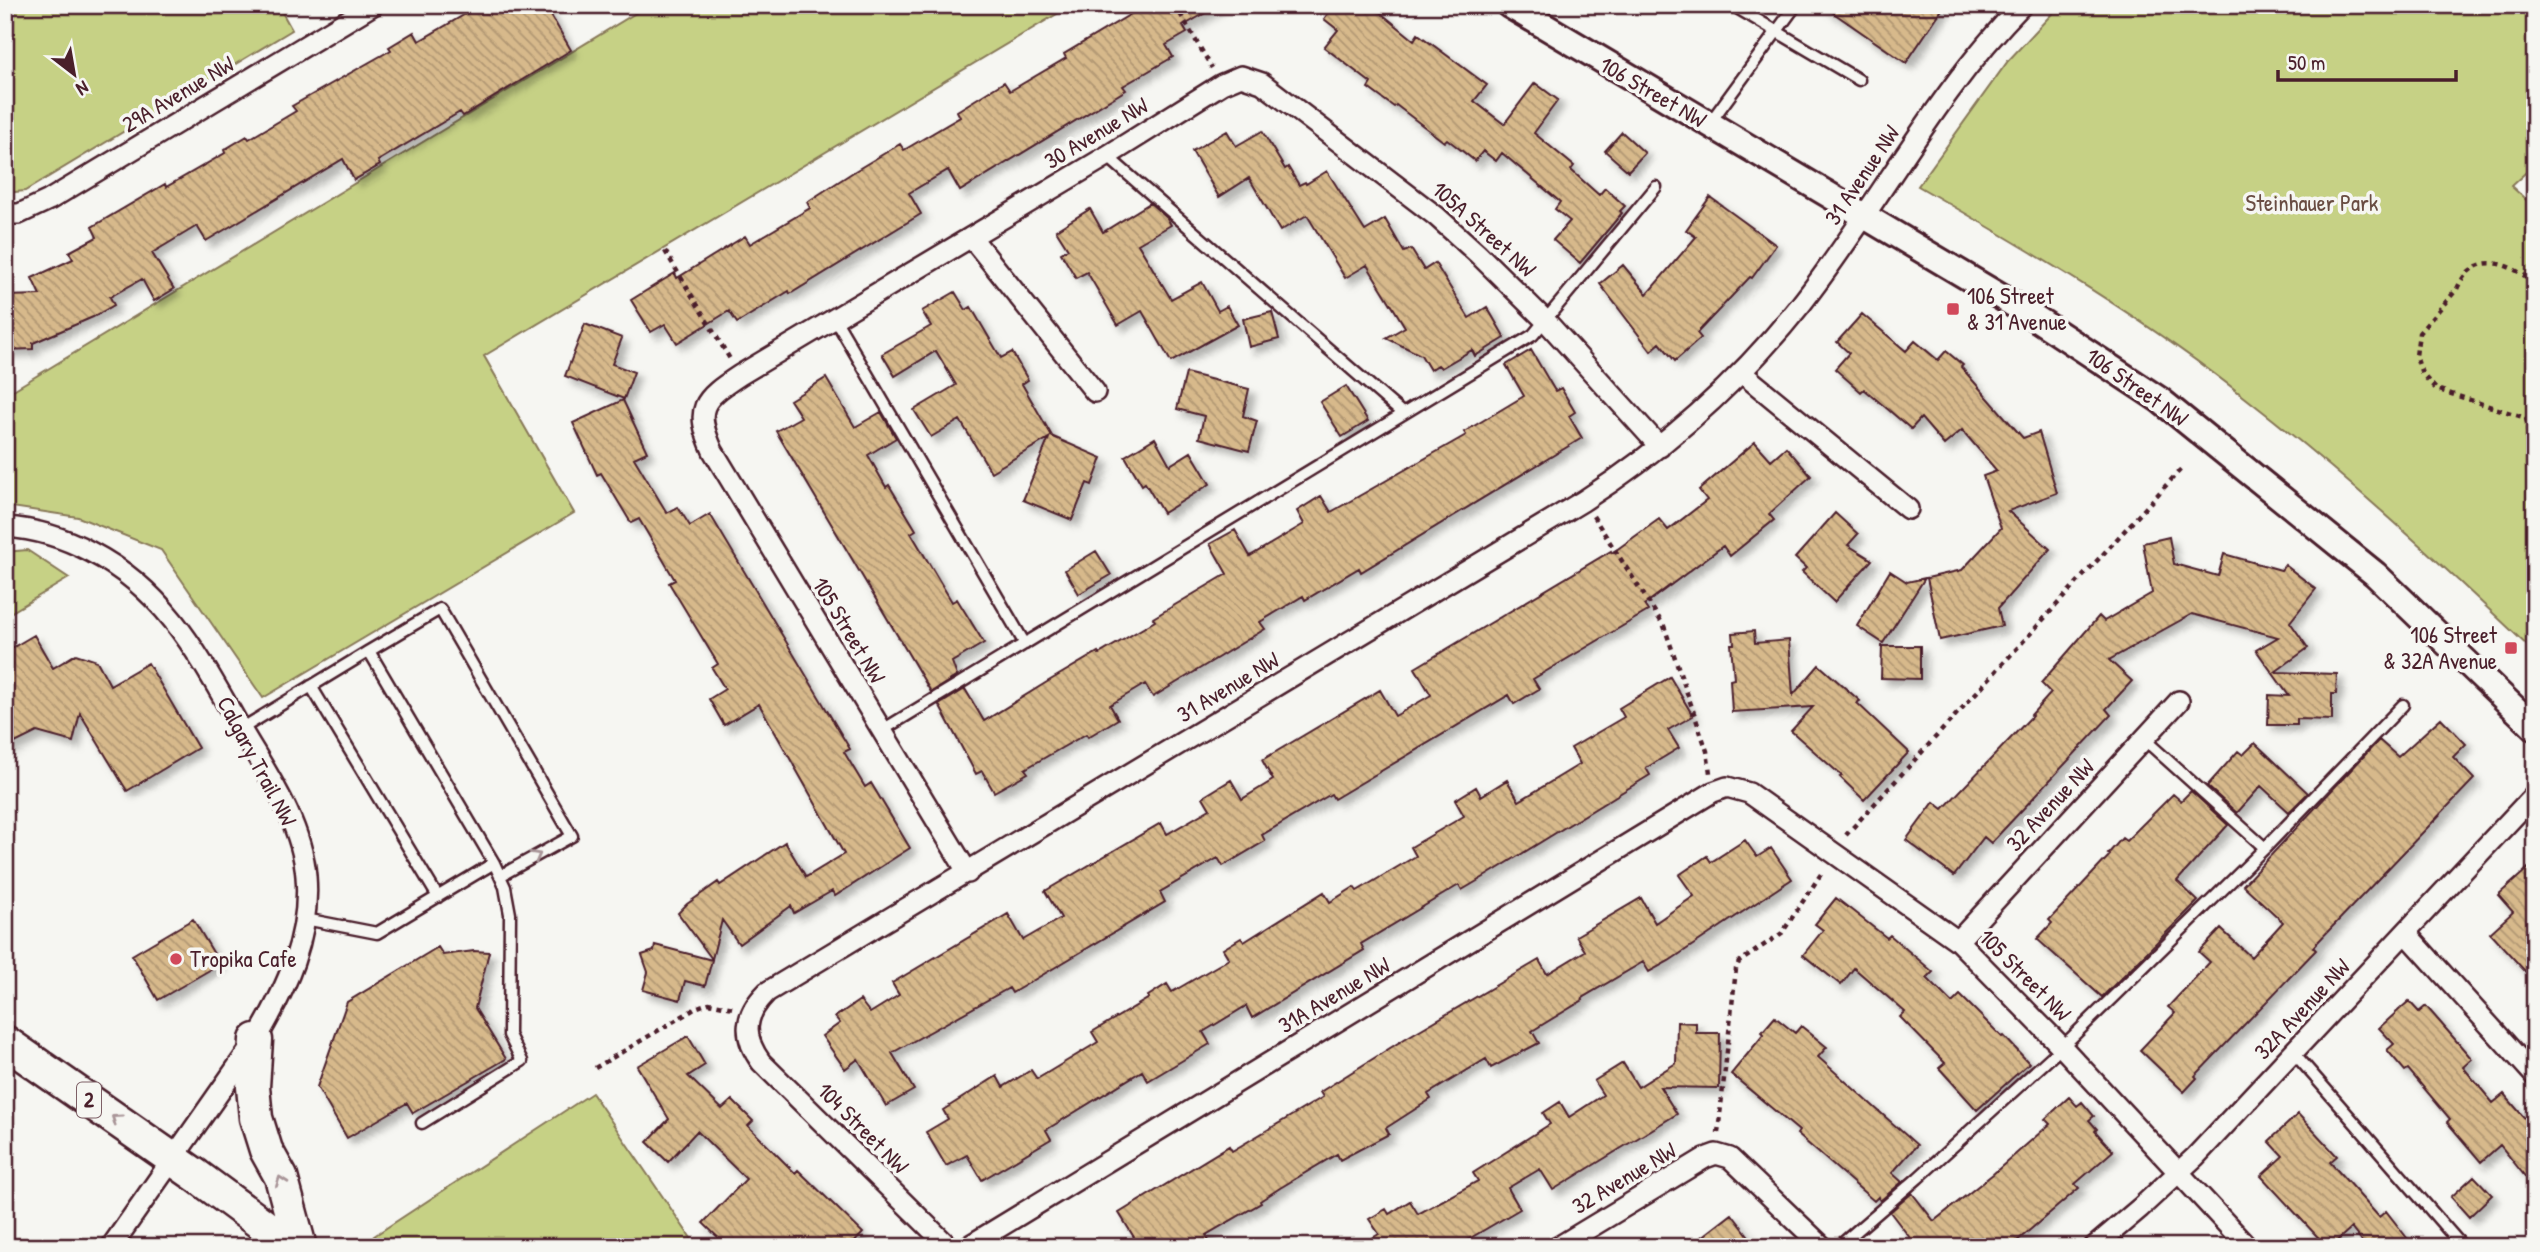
<svg xmlns="http://www.w3.org/2000/svg" width="2540" height="1252" font-family="'Patrick Hand',sans-serif">
	<style>
		.green { fill: #c6d185; stroke: #887858; stroke-width: 2 }
		.building { fill: url(#building-back-hatch); stroke: #4a1f2b; stroke-width: 2; filter: url(#shadow) }
		.lines { fill: none; stroke-linecap: round; stroke-linejoin: round }
		.service-casing { stroke: #4a1f2b; stroke-width: 15 }
		.minor-casing { stroke: #4a1f2b; stroke-width: 24 }
		.tertiary-casing { stroke: #4a1f2b; stroke-width: 30 }
		.trunk-casing { stroke: #4a1f2b; stroke-width: 37 }
		.path { stroke: #4a1f2b; stroke-width: 4.5; stroke-dasharray: 5 5; stroke-linecap: butt }
		.service { stroke: #f6f6f2; stroke-width: 10 }
		.minor { stroke: #f6f6f2; stroke-width: 19 }
		.tertiary { stroke: #f6f6f2; stroke-width: 24 }
		.trunk { stroke: #f6f6f2; stroke-width: 32 }
		.oneway { stroke: #a99598 }
		.poi-dot { fill: #d1495b; stroke: #f6f6f2; stroke-width: 2.5 }
		.labels { text-anchor: middle; stroke-width: 7; stroke-linejoin: round; paint-order: stroke }
		.shield { fill: #f6f6f2; stroke: #7e6067; stroke-width: 2 }
		.shield-label { font-size: 21px; font-weight: bold; fill: #4a1f2b }
		.street-label { font-size: 23px; fill: #4a1f2b; stroke: #f6f6f2 }
		.park-label { font-size: 23px; fill: #694c42; stroke: #f6f6f2 }
		.poi-label { font-size: 23px; fill: #4a1f2b; stroke: #f6f6f2; text-anchor: start }
	</style>
	<defs>
		<pattern id="building-back-hatch" width="6" height="6" patternUnits="userSpaceOnUse" patternTransform="scale(1.75)"><rect width="6" height="6" fill="#d7b98b"/><path d="M-1 5l2 2M0 0l6 6M5-1l2 2" fill="none" stroke="#b09672"/></pattern>
		<filter id="shadow"><feDropShadow dx="6" dy="6" stdDeviation="3.5" flood-color="#0004"/></filter>
	</defs>
	<rect width="100%" height="100%" fill="#f6f6f2"/>
	<filter id="ink" filterUnits="userSpaceOnUse"><feTurbulence type="fractalNoise" baseFrequency=".0143" numOctaves="2"/><feDisplacementMap in="SourceGraphic" scale="14" xChannelSelector="R" yChannelSelector="G"/><feConvolveMatrix kernelMatrix="1 2 1 2 8 2 1 2 1" color-interpolation-filters="sRGB"/></filter>
	<g filter="url(#ink)">
		<!-- green -->
		<path class="green" d="M 5,5 L 278,5 L 292,30 L 25,191 L 5,193 Z
			M 649,5 L 1072,5 L 484,356 L 574,513 L 263,698 L 161,550 L 78,517 L 5,506 L 5,395 Z
			M 2060,5 L 2535,5 L 2535,164 L 2511,186 L 2535,208 L 2535,653 C 2444,566 2351,480 2252,403 C 2148,320 2033,252 1918,186 L 2008,61 Z
			M 27,550 L 69,578 L 5,616 L 5,552 Z
			M 592,1093 L 697,1247 L 387,1247 L 374,1236 Z"/>
		<!-- building -->
		<path class="building" d="M 481,5 L 545,5 L 571,50 L 463,116 L 460,112 L 378,161 L 380,165 L 354,180 L 343,159 L 206,241 L 197,226 L 152,253 L 174,289 L 154,301 L 142,279 L 110,297 L 114,305 L 93,317 L 33,343 L 33,349 L 5,350 L 5,296 L 40,295 L 32,278 L 73,259 L 69,252 L 97,237 L 92,227 L 165,184 L 166,187 L 225,153 L 224,150 L 247,136 L 249,139 L 296,111 L 292,106 L 391,50 L 389,47 L 414,32 L 419,41 Z
			M 1146,5 L 1219,5 L 1183,26 L 1187,33 L 1166,45 L 1173,57 L 1123,86 L 1126,90 L 960,191 L 948,170 L 909,193 L 921,214 L 790,294 L 789,291 L 737,323 L 729,311 L 677,343 L 665,324 L 651,332 L 631,300 L 675,273 L 677,278 L 745,236 L 750,244 L 810,208 L 807,202 L 855,171 L 900,144 L 904,150 L 960,117 L 957,111 L 1004,82 L 1010,91 L 1066,58 L 1064,54 Z
			M 1334,5 L 1371,5 L 1414,40 L 1418,34 L 1487,85 L 1474,101 L 1504,124 L 1535,83 L 1558,100 L 1534,133 L 1574,166 L 1571,170 L 1599,195 L 1605,188 L 1625,206 L 1620,211 L 1622,213 L 1580,263 L 1553,240 L 1570,221 L 1555,209 L 1560,202 L 1502,153 L 1496,161 L 1483,151 L 1475,161 L 1447,139 L 1444,142 L 1396,105 L 1394,107 L 1368,88 L 1371,83 L 1324,47 L 1338,30 L 1324,19 Z
			M 1822,5 L 1945,5 L 1906,63 Z
			M 1227,131 L 1236,146 L 1262,131 L 1285,169 L 1288,167 L 1299,185 L 1305,182 L 1306,184 L 1327,171 L 1365,231 L 1385,219 L 1404,252 L 1411,249 L 1424,270 L 1435,263 L 1469,318 L 1487,307 L 1505,338 L 1475,356 L 1472,350 L 1441,368 L 1438,365 L 1430,370 L 1421,355 L 1386,338 L 1405,327 L 1367,265 L 1345,278 L 1307,215 L 1280,231 L 1249,178 L 1219,197 L 1192,151 Z
			M 1622,132 L 1645,153 L 1628,171 L 1605,151 Z
			M 1710,197 L 1776,245 L 1752,278 L 1750,277 L 1697,333 L 1701,338 L 1675,361 L 1660,343 L 1651,351 L 1600,284 L 1623,265 L 1647,294 L 1696,237 L 1686,230 Z
			M 1150,203 L 1167,218 L 1171,225 L 1138,244 L 1171,299 L 1202,282 L 1218,311 L 1227,306 L 1238,325 L 1171,362 L 1142,311 L 1118,325 L 1087,272 L 1076,278 L 1061,253 L 1068,249 L 1056,230 L 1090,209 L 1103,232 Z
			M 955,292 L 966,310 L 971,307 L 1001,358 L 1012,352 L 1028,380 L 1022,384 L 1052,436 L 1051,436 L 1102,458 L 1092,485 L 1087,483 L 1072,520 L 1023,500 L 1049,438 L 991,472 L 960,420 L 931,437 L 914,410 L 956,385 L 936,351 L 895,376 L 882,354 L 931,326 L 922,311 Z
			M 1272,312 L 1279,339 L 1249,347 L 1243,319 Z
			M 1862,314 L 1906,351 L 1915,341 L 1938,360 L 1946,351 L 1963,365 L 1961,367 L 2023,438 L 2039,432 L 2057,493 L 2008,511 L 2050,549 L 1998,608 L 2002,626 L 1940,640 L 1927,578 L 1962,570 L 2001,528 L 1983,476 L 1997,471 L 1962,430 L 1944,445 L 1921,418 L 1911,429 L 1864,389 L 1861,392 L 1835,369 L 1849,353 L 1837,342 Z
			M 585,324 L 622,338 L 612,364 L 634,372 L 624,399 L 565,376 Z
			M 1531,350 L 1555,391 L 1561,388 L 1575,412 L 1569,416 L 1582,438 L 1361,572 L 1359,568 L 1305,600 L 1303,596 L 1260,622 L 1265,629 L 1153,697 L 1145,684 L 1110,705 L 1118,719 L 1088,737 L 1086,734 L 1025,769 L 1028,773 L 994,792 L 982,771 L 976,774 L 939,705 L 965,689 L 984,721 L 1047,682 L 1098,652 L 1099,654 L 1155,621 L 1153,618 L 1227,574 L 1210,544 L 1235,530 L 1250,556 L 1304,524 L 1297,511 L 1321,496 L 1331,512 L 1466,435 L 1464,432 L 1524,396 L 1506,365 Z
			M 1186,373 L 1249,389 L 1243,416 L 1257,421 L 1249,451 L 1199,438 L 1204,416 L 1177,409 Z
			M 826,378 L 855,427 L 881,412 L 896,438 L 868,455 L 886,487 L 889,485 L 916,530 L 911,533 L 952,602 L 957,599 L 984,643 L 952,662 L 957,676 L 931,692 L 776,431 L 801,417 L 790,400 Z
			M 1346,386 L 1368,421 L 1342,437 L 1320,402 Z
			M 623,400 L 647,452 L 634,458 L 667,513 L 678,507 L 690,526 L 710,514 L 850,749 L 844,752 L 865,787 L 871,783 L 910,848 L 835,896 L 832,891 L 794,913 L 791,906 L 739,944 L 722,920 L 712,959 L 678,913 L 687,904 L 718,882 L 720,885 L 785,842 L 806,877 L 844,854 L 759,704 L 724,725 L 709,699 L 725,689 L 712,668 L 718,664 L 669,583 L 675,580 L 639,519 L 631,523 L 601,473 L 597,475 L 573,423 Z
			M 1155,438 L 1170,465 L 1191,452 L 1210,484 L 1163,513 L 1145,483 L 1142,485 L 1125,456 Z
			M 1755,442 L 1771,460 L 1786,447 L 1811,476 L 1769,514 L 1774,520 L 1730,556 L 1723,546 L 1644,605 L 1648,611 L 1533,679 L 1539,689 L 1514,704 L 1509,695 L 1334,799 L 1331,794 L 1262,835 L 1265,841 L 1223,866 L 1218,858 L 1160,892 L 1165,902 L 1012,993 L 1009,988 L 892,1053 L 914,1090 L 886,1106 L 858,1059 L 845,1069 L 822,1036 L 840,1023 L 835,1017 L 860,1000 L 870,1013 L 899,995 L 892,983 L 1008,914 L 1023,940 L 1061,918 L 1045,891 L 1161,823 L 1167,834 L 1210,809 L 1203,797 L 1231,780 L 1242,799 L 1273,780 L 1262,760 L 1380,690 L 1395,716 L 1431,695 L 1415,668 L 1611,551 L 1612,553 L 1659,519 L 1668,530 L 1707,500 L 1699,490 Z
			M 1835,513 L 1858,534 L 1848,545 L 1872,560 L 1834,602 L 1802,572 L 1806,568 L 1795,558 Z
			M 2169,537 L 2174,564 L 2218,576 L 2224,554 L 2281,570 L 2285,565 L 2316,589 L 2290,622 L 2308,648 L 2275,672 L 2337,674 L 2336,694 L 2332,694 L 2332,720 L 2297,719 L 2297,725 L 2268,725 L 2269,695 L 2289,696 L 2256,650 L 2278,637 L 2192,614 L 2109,660 L 2132,681 L 2106,709 L 2111,715 L 1991,843 L 1984,837 L 1954,876 L 1906,840 L 1934,802 L 1943,809 L 2032,716 L 2031,715 L 2051,693 L 2041,683 L 2099,616 L 2104,621 L 2152,593 L 2143,543 Z
			M 1096,551 L 1111,575 L 1079,594 L 1065,570 Z
			M 1890,571 L 1907,582 L 1925,578 L 1883,643 L 1857,626 Z
			M 1754,631 L 1755,643 L 1789,640 L 1793,695 L 1819,665 L 1860,701 L 1857,703 L 1909,752 L 1864,800 L 1840,777 L 1842,776 L 1791,731 L 1813,707 L 1732,712 L 1730,680 L 1734,679 L 1731,644 L 1734,644 L 1733,633 Z
			M 34,635 L 53,668 L 76,654 L 97,661 L 110,685 L 148,663 L 198,748 L 127,791 L 80,713 L 73,742 L 37,732 L 5,748 L 5,652 Z
			M 1882,646 L 1920,646 L 1920,679 L 1881,678 Z
			M 1670,677 L 1693,716 L 1668,730 L 1679,748 L 1646,768 L 1650,775 L 1484,877 L 1462,890 L 1459,885 L 1361,944 L 1364,950 L 1252,1018 L 1246,1006 L 1203,1032 L 1210,1044 L 1148,1081 L 1142,1071 L 1046,1130 L 1051,1139 L 982,1180 L 967,1155 L 946,1166 L 926,1132 L 948,1119 L 943,1110 L 997,1076 L 1003,1087 L 1031,1070 L 1037,1079 L 1098,1042 L 1092,1032 L 1149,998 L 1148,996 L 1167,984 L 1172,992 L 1229,959 L 1223,949 L 1241,938 L 1244,942 L 1324,892 L 1330,902 L 1354,887 L 1357,891 L 1416,856 L 1411,847 L 1464,816 L 1455,800 L 1476,787 L 1481,796 L 1507,780 L 1519,801 L 1580,764 L 1571,748 L 1624,717 L 1619,708 Z
			M 2441,718 L 2466,744 L 2453,757 L 2474,779 L 2313,947 L 2316,950 L 2195,1076 L 2197,1078 L 2184,1092 L 2140,1050 L 2175,1013 L 2168,1007 L 2210,962 L 2199,952 L 2221,929 L 2251,957 L 2283,922 L 2243,885 L 2379,740 L 2398,757 Z
			M 2255,743 L 2308,793 L 2289,812 L 2261,786 L 2237,813 L 2207,786 L 2238,751 L 2243,755 Z
			M 2191,791 L 2228,825 L 2177,881 L 2198,901 L 2102,997 L 2037,939 L 2052,923 L 2049,920 L 2110,855 L 2108,854 L 2122,838 L 2126,841 L 2173,794 L 2181,801 Z
			M 1745,840 L 1757,857 L 1771,848 L 1792,879 L 1669,961 L 1649,972 L 1643,962 L 1582,998 L 1583,1000 L 1532,1031 L 1539,1043 L 1491,1068 L 1486,1059 L 1428,1094 L 1431,1099 L 1386,1128 L 1389,1134 L 1340,1160 L 1337,1154 L 1280,1188 L 1260,1201 L 1261,1203 L 1206,1235 L 1209,1241 L 1198,1247 L 1140,1247 L 1119,1213 L 1229,1146 L 1232,1151 L 1323,1097 L 1320,1092 L 1406,1038 L 1539,960 L 1547,974 L 1585,951 L 1576,936 L 1641,898 L 1655,923 L 1694,896 L 1679,875 L 1707,856 L 1711,862 Z
			M 2535,862 L 2535,982 L 2490,933 L 2513,912 L 2498,895 Z
			M 1836,898 L 1887,938 L 1890,935 L 1933,972 L 1927,978 L 1952,1003 L 1960,995 L 2002,1037 L 2004,1036 L 2029,1063 L 1977,1110 L 1939,1068 L 1945,1063 L 1900,1017 L 1905,1012 L 1854,968 L 1841,985 L 1803,955 L 1823,930 L 1815,924 Z
			M 193,919 L 220,964 L 158,1000 L 132,955 Z
			M 655,945 L 712,960 L 705,986 L 685,981 L 680,1000 L 643,990 L 648,972 L 642,955 L 654,951 Z
			M 438,947 L 443,955 L 474,951 L 489,952 L 475,1008 L 506,1059 L 413,1113 L 407,1103 L 347,1138 L 317,1087 L 347,1002 Z
			M 2409,1001 L 2419,1012 L 2426,1006 L 2472,1059 L 2463,1067 L 2493,1103 L 2504,1094 L 2535,1130 L 2535,1189 L 2500,1145 L 2481,1162 L 2447,1122 L 2450,1119 L 2408,1069 L 2405,1071 L 2387,1050 L 2394,1044 L 2379,1028 Z
			M 1775,1017 L 1795,1033 L 1801,1026 L 1827,1047 L 1818,1057 L 1917,1145 L 1892,1173 L 1902,1182 L 1880,1201 L 1878,1197 L 1874,1201 L 1797,1134 L 1799,1131 L 1731,1074 L 1764,1034 L 1762,1032 Z
			M 1677,1022 L 1696,1023 L 1696,1033 L 1720,1033 L 1719,1088 L 1660,1087 L 1677,1114 L 1553,1190 L 1540,1169 L 1508,1188 L 1520,1209 L 1455,1247 L 1357,1247 L 1379,1234 L 1369,1219 L 1386,1209 L 1389,1214 L 1410,1201 L 1418,1214 L 1478,1181 L 1473,1173 L 1550,1124 L 1543,1113 L 1560,1102 L 1569,1117 L 1603,1095 L 1594,1081 L 1623,1063 L 1638,1087 L 1676,1063 Z
			M 688,1036 L 705,1065 L 688,1076 L 722,1109 L 732,1100 L 753,1121 L 748,1126 L 795,1173 L 798,1170 L 863,1233 L 850,1247 L 728,1247 L 703,1223 L 746,1179 L 697,1131 L 668,1162 L 647,1142 L 669,1119 L 637,1066 Z
			M 2069,1097 L 2077,1106 L 2082,1102 L 2094,1116 L 2089,1120 L 2097,1129 L 2095,1131 L 2113,1151 L 2075,1184 L 2079,1188 L 2010,1247 L 1917,1247 L 1890,1212 L 1912,1193 L 1934,1221 L 1993,1174 L 2050,1124 L 2045,1119 Z
			M 2298,1114 L 2337,1156 L 2330,1162 L 2379,1217 L 2386,1211 L 2414,1247 L 2366,1247 L 2351,1228 L 2330,1247 L 2327,1247 L 2261,1176 L 2283,1156 L 2269,1141 Z
			M 2474,1176 L 2492,1195 L 2469,1217 L 2451,1197 Z
			M 1732,1214 L 1757,1247 L 1689,1247 Z"/>
		<g class="lines">
			<defs>
				<path id="service" d="M 1732,5 L 1859,80
					M 1709,124 L 1796,5
					M 1107,156 L 1403,414
					M 835,319 L 1025,644
					M 369,651 L 440,609 L 572,836 L 500,876
					M 311,686 L 438,897
					M 241,729 L 369,651 L 494,863 L 377,933 L 305,919
					M 881,731 L 1533,335 L 1656,187
					M 2144,739 L 2265,848
					M 2294,1053 L 2463,1247
					M 422,1123 L 522,1061 L 509,1035 L 510,914 L 505,887 L 494,863
					M 1838,1247 L 1918,1178 L 2062,1047 L 2265,848 L 2403,705"/>
				<path id="minor" d="M 5,214 L 19,214 L 49,200 L 373,5
					M 971,237 L 1095,392
					M 1742,373 L 1908,509
					M 5,527 C 35,529 65,538 91,552 C 170,593 202,662 245,736 C 270,778 302,825 306,876 C 311,937 286,989 256,1040 L 111,1247
					M 968,873 L 713,451 C 694,408 702,400 740,375 L 1107,156 L 1222,84 L 1241,76 L 1262,83 L 1436,216 L 1478,254 L 1545,320 L 1660,447
					M 2406,933 L 2535,1076
					M 1958,941 L 2179,701
					M 949,1247 L 761,1062 C 742,1036 744,1015 767,992 L 1583,501 C 1667,447 1740,381 1802,303 C 1878,206 1935,93 2022,5
					M 967,1247 L 1713,792 L 1727,787 L 1749,793 L 1958,941 L 2062,1047 L 2248,1247
					M 1558,1247 L 1705,1158 L 1716,1154 L 1730,1158 L 1823,1247
					M 2094,1247 L 2140,1208 L 2195,1157 L 2535,794"/>
				<path id="tertiary" d="M 1509,5 L 2028,313 L 2160,400 L 2375,574 L 2535,728"/>
				<path id="trunk" d="M 256,1040 L 253,1087 L 256,1118 L 266,1150 L 281,1177 L 300,1247
					M 5,1042 L 197,1176 L 293,1247"/>
			</defs>
			<!-- service casing -->
			<use href="#service" class="service-casing"/>
			<!-- minor casing -->
			<use href="#minor" class="minor-casing"/>
			<!-- tertiary casing -->
			<use href="#tertiary" class="tertiary-casing"/>
			<!-- trunk casing -->
			<use href="#trunk" class="trunk-casing"/>
			<!-- path -->
			<path class="path" d="M 1175,5 L 1212,68
				M 665,251 L 730,359
				M 2535,284 C 2510,262 2474,249 2457,289 L 2419,333 L 2416,356 L 2422,374 L 2436,389 L 2526,418 C 2530,434 2525,449 2535,464
				M 1593,516 L 1664,626 L 1707,751 L 1710,773
				M 1846,835 L 2181,469
				M 595,1068 L 698,1007 L 709,1003 L 733,1008
				M 1718,1133 L 1736,969 L 1739,962 L 1782,933 L 1823,871"/>
			<!-- service -->
			<use href="#service" class="service"/>
			<!-- minor -->
			<use href="#minor" class="minor"/>
			<!-- tertiary -->
			<use href="#tertiary" class="tertiary"/>
			<!-- trunk -->
			<use href="#trunk" class="trunk"/>
		</g>
		<!-- one-way arrows -->
		<defs><path id="oneway-chevron" d="M-2-3.5L2.5 0L-2 3.5" fill="none" stroke-width="1.6" stroke-linecap="round" stroke-linejoin="round" transform="scale(1.75)"/></defs>
		<g class="oneway">
			<use href="#oneway-chevron" transform="translate(536 856) rotate(-29)"/>
			<use href="#oneway-chevron" transform="translate(116 1119) rotate(-145)"/>
			<use href="#oneway-chevron" transform="translate(281 1181) rotate(-110)"/>
		</g>
	</g>
	<!-- markers -->
	<g class="poi-dot">
		<rect x="1946" y="302" width="14" height="14" rx="3.5"/>
		<rect x="2504" y="641" width="14" height="14" rx="3.5"/>
		<circle cx="176" cy="959" r="7"/>
	</g>
	<g class="labels">
		<!-- shield labels -->
		<rect class="shield" x="77" y="1082.5" width="24" height="35" rx="5"/>
		<g class="shield-label">
			<text x="89" y="1107">2</text>
		</g>
		<!-- street labels -->
		<g class="street-label">
			<text transform="translate(1653 92) rotate(30)" y="8">106 Street NW</text>
			<text transform="translate(178 94) rotate(-31)" y="8">29A Avenue NW</text>
			<text transform="translate(1096 133) rotate(-31)" y="8">30 Avenue NW</text>
			<text transform="translate(1862 175) rotate(-56)" y="8">31 Avenue NW</text>
			<text transform="translate(1484 229) rotate(42)" y="8">105A Street NW</text>
			<text transform="translate(2137 387) rotate(35)" y="8">106 Street NW</text>
			<text transform="translate(849 630) rotate(59)" y="8">105 Street NW</text>
			<text transform="translate(1228 687) rotate(-31)" y="8">31 Avenue NW</text>
			<text transform="translate(257 761) rotate(62)" y="8">Calgary Trail NW</text>
			<text transform="translate(2050 805) rotate(-47)" y="8">32 Avenue NW</text>
			<text transform="translate(2025 975) rotate(45)" y="8">105 Street NW</text>
			<text transform="translate(1334 995) rotate(-31)" y="8">31A Avenue NW</text>
			<text transform="translate(2302 1009) rotate(-47)" y="8">32A Avenue NW</text>
			<text transform="translate(863 1128) rotate(45)" y="8">104 Street NW</text>
			<text transform="translate(1624 1178) rotate(-31)" y="8">32 Avenue NW</text>
		</g>
		<!-- park labels -->
		<g class="park-label">
			<text x="2312" y="211">Steinhauer Park</text>
		</g>
		<!-- poi labels -->
		<g class="poi-label">
			<text x="1967" y="304">106 Street<tspan x="1967" dy="26">&amp; 31 Avenue</tspan></text>
			<text x="2497" y="643" text-anchor="end">106 Street<tspan x="2497" dy="26">&amp; 32A Avenue</tspan></text>
			<text x="190" y="967">Tropika Cafe</text>
		</g>
	</g>
	<!-- margin -->
	<rect width="2540" height="1252" fill="none" stroke="#f6f6f2" stroke-width="28"/>
	<rect x="14" y="14" width="2512" height="1224" fill="none" stroke="#4a1f2b" stroke-width="2.5" filter="url(#ink)"/>
	<!-- north arrow -->
	<g transform="translate(74 74) rotate(149)" stroke="#f6f6f2" stroke-width="5" paint-order="stroke">
	<path d="M0-5L12 26L0 18L-12 26Z" fill="#4a1f2b"/>
	<text y="-10" font-size="19" font-weight="bold" text-anchor="middle" fill="#4a1f2b">N</text>
	</g>
	<!-- scale -->
	<path d="M2278 70v10h178v-10" fill="none" stroke="#4a1f2b" stroke-width="3.5"/>
	<text x="2288" y="70" font-size="21" fill="#4a1f2b" stroke="#f6f6f2" stroke-width="5" paint-order="stroke">50 m</text>
</svg>
